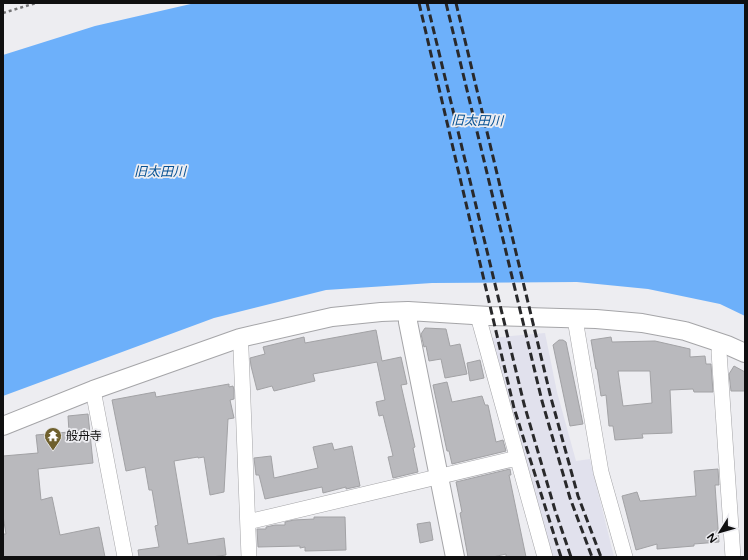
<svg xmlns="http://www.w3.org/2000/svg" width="748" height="560" font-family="'Varela Round','Noto Sans JP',sans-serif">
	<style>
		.built { fill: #e1e1ed }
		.water { fill: #6db0fa }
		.building { fill: #b9b9bd; stroke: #a2a2a5; fill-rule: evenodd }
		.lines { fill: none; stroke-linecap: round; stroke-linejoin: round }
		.minor-casing { stroke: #a5a5a8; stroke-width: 16 }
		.tertiary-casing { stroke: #a5a5a8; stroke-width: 20 }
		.path { stroke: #747476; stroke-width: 2.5; stroke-dasharray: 3 3; stroke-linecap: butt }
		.minor { stroke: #fff; stroke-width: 15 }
		.tertiary { stroke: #fff; stroke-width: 18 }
		.rail { stroke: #29292b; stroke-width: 3; stroke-dasharray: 8 4; stroke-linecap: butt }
		.labels { text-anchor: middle; stroke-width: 3.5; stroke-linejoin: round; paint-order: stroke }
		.poi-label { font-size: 12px; fill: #0f0f10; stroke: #ededf1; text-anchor: start }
		.water-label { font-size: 13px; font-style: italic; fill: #065193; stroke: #ededf1 }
	</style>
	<rect width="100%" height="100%" fill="#ededf1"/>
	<!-- built -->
	<path class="built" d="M 545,333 L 557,392 L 576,461 L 590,459 L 614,557 L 553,557 L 523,457 L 490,338 Z"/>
	<!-- water -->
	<path class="water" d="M 195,3 L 745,3 L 745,316 L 720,304 L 648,289 L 577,282 L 432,283 L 326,290 L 214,318 L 3,396 L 3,55 L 95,26 Z"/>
	<!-- building -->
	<path class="building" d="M 425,328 L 446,329 L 450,346 L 460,344 L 467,374 L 445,378 L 441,359 L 429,361 L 426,346 L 424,347 L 421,334 Z
		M 376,330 L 382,361 L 401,357 L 407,384 L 401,385 L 415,447 L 413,448 L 418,472 L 393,478 L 388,457 L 393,456 L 383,415 L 379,416 L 376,402 L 385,400 L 377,362 L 313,374 L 315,381 L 274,391 L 272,386 L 257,390 L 251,366 L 250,358 L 265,354 L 263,347 L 304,337 L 305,343 Z
		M 611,337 L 612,342 L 655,341 L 690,349 L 690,357 L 705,356 L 706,364 L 711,364 L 713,392 L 694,392 L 693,389 L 670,390 L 672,433 L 642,434 L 643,438 L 615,440 L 613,426 L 609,426 L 606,395 L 601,396 L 597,369 L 596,369 L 591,340 ZM 618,371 L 650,371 L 652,403 L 623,406 Z
		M 559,340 L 563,340 L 566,342 L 583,424 L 570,426 L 553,345 Z
		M 480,360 L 484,378 L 470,381 L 467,363 Z
		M 734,366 L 745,372 L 745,391 L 731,391 L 729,374 Z
		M 447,382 L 452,402 L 482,396 L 485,405 L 488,405 L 496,442 L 503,440 L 506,451 L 452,464 L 449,451 L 447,451 L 433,385 Z
		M 229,384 L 229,387 L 233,386 L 234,390 L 234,399 L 230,400 L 234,418 L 228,419 L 224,492 L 210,495 L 204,457 L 198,458 L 198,457 L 174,461 L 188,544 L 224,538 L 226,555 L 212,557 L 139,557 L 138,550 L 159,547 L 155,526 L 158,525 L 152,490 L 149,490 L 145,467 L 126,471 L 112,400 L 155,392 L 156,397 Z
		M 88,414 L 93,463 L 38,469 L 41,500 L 52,497 L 60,535 L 99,527 L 105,557 L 3,557 L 3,534 L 6,534 L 3,516 L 3,456 L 38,453 L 36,435 L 69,432 L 68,416 Z
		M 332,443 L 334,450 L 352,446 L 360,486 L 346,489 L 346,487 L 323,493 L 322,487 L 265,499 L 259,475 L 256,475 L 254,458 L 271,456 L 274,478 L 318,468 L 313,447 Z
		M 510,469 L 511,475 L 509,475 L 526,557 L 506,557 L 506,554 L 493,557 L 468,557 L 460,513 L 462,512 L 456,482 Z
		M 718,469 L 719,485 L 715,485 L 719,542 L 694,544 L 694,546 L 657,549 L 657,544 L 636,550 L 622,496 L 637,492 L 640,501 L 696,496 L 694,471 Z
		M 314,517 L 345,517 L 346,550 L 305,551 L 305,547 L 300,548 L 300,546 L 258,547 L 257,529 L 266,529 L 266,527 L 275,525 L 285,525 L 285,522 L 294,520 L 314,519 Z
		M 430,522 L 433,540 L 420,543 L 417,524 Z"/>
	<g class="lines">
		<defs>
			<path id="minor" d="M 478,316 L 545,557
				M 575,319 L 601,472 L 625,557
				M 240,338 L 241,350 L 249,557
				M 720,343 L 719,352 L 733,557
				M 93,390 L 125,557
				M 248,522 L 517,458"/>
			<path id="tertiary" d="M 408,311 L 408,322 L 455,557
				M 3,426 L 93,390 L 240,338 L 332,317 L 381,312 L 408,311 L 489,316 L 596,319 L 642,323 L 685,331 L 727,345 L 745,353"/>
		</defs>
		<!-- minor casing -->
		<use href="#minor" class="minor-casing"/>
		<!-- tertiary casing -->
		<use href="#tertiary" class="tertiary-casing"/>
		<!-- path -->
		<path class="path" d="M 3,13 L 36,3"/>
		<!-- minor -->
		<use href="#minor" class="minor"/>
		<!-- tertiary -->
		<use href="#tertiary" class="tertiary"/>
		<!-- rail -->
		<path class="rail" d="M 419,3 L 514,408 L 561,557
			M 427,3 L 524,404 L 555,510 L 571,557
			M 446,3 L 542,401 L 570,498 L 592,557
			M 456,3 L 551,398 L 578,496 L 601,557"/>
	</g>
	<!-- icons -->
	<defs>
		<symbol id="temple-pin" viewBox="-11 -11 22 30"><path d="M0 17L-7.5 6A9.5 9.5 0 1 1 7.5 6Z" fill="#6f602d" stroke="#ededf1"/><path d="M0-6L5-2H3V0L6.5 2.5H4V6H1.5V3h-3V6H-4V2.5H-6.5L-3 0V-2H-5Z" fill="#fff"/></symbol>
	</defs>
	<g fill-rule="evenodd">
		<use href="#temple-pin" x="43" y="426" width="20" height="27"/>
	</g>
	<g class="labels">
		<!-- poi labels -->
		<g class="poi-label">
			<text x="66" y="440">般舟寺</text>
		</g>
		<!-- water labels -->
		<g class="water-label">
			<text transform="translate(477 120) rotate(1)" y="5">旧太田川</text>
			<text x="160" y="176">旧太田川</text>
		</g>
	</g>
	<!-- border -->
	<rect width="748" height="560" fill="none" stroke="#0f0f10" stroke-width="8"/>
	<!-- north arrow -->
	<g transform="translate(720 532) rotate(233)" stroke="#ededf1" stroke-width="3" paint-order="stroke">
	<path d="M0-3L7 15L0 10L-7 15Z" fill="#0f0f10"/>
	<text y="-6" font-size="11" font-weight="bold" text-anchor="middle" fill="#0f0f10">N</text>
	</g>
</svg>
